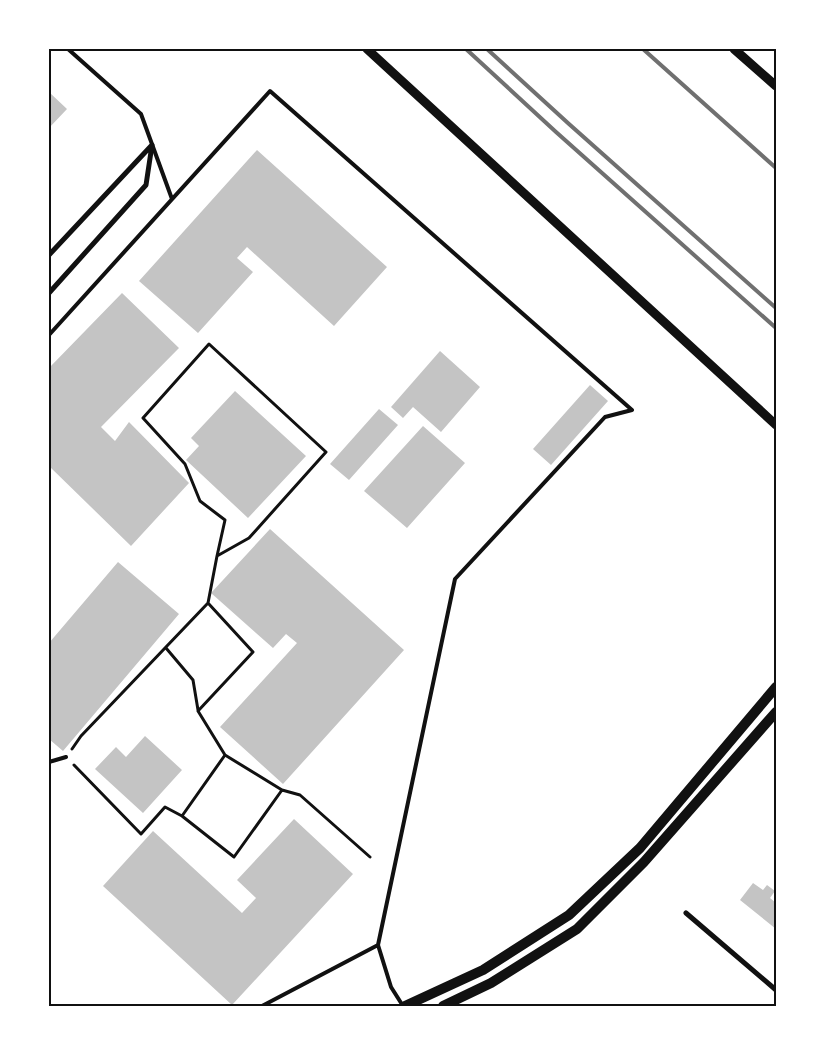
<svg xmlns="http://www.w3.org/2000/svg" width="825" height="1055" font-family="'Source Serif 4',serif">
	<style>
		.building { fill: #c4c4c4 }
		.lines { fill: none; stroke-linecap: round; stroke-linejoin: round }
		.path { stroke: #111; stroke-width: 3 }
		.service { stroke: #111; stroke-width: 4 }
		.minor { stroke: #111; stroke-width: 5 }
		.tertiary { stroke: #111; stroke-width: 9 }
		.secondary { stroke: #111; stroke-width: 10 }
		.rail { stroke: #707070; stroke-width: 4 }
		.neatline { fill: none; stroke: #111; stroke-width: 2 }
	</style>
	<rect width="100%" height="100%" fill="#fff"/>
	<!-- building -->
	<path class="building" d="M 49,92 L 67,109 L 49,128 Z
		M 257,150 L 387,267 L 334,326 L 247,247 L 237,258 L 253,272 L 198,333 L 139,281 Z
		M 122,293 L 179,348 L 101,427 L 115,441 L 129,422 L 189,483 L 131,546 L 49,466 L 49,368 Z
		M 440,351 L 480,387 L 441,432 L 413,407 L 403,418 L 391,407 Z
		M 590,385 L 608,401 L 551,465 L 533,449 Z
		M 235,391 L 306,456 L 248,518 L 186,460 L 199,446 L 191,438 Z
		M 379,409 L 398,425 L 349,480 L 330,464 Z
		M 423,426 L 465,463 L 407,528 L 364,491 Z
		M 270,529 L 404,650 L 283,784 L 220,727 L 297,643 L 286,634 L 273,648 L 211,593 Z
		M 118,562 L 179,614 L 63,751 L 49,739 L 49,643 Z
		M 145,736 L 182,770 L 143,813 L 95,769 L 116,747 L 126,757 Z
		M 294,819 L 353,874 L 232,1005 L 103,886 L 153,831 L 242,913 L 256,898 L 237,880 Z
		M 753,883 L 763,890 L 767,885 L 775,891 L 770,898 L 776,903 L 776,929 L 740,900 Z"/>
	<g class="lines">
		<!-- path -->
		<path class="path" d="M 208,603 L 253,652 L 198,711 L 225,755
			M 166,648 L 193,680 L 198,710
			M 72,749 L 81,736 L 208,603 L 217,556 L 249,538 L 326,452 L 209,344 L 143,418 L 185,464 L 200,501 L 225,520 L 217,556
			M 74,765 L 141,834 L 165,807 L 182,816
			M 282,790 L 225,755 L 182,816 L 234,857 L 282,790 L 300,795 L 370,857"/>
		<!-- service -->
		<path class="service" d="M 68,49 L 141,114 L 172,199
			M 49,335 L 270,91 L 632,410
			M 49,762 L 66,757
			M 262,1006 L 378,945
			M 403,1006 L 391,987 L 378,945 L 455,579 L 605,417 L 632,410"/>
		<!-- minor -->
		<path class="minor" d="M 49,255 L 151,146
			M 49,293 L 146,185 L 152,145
			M 686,913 L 776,990"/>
		<!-- tertiary -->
		<path class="tertiary" d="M 367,49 L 776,425
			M 734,49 L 776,86"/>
		<!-- secondary -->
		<path class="secondary" d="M 405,1006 L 483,970 L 569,915 L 640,848 L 776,687
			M 443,1006 L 491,983 L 577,929 L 644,862 L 776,712"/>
		<!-- rail -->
		<path class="rail" d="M 466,49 L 556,132 L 776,328
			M 487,49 L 569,124 L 776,308
			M 643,49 L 776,168"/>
	</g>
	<!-- border -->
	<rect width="825" height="1055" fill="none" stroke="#ffffff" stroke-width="100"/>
	<rect x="50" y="50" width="725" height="955" class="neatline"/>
</svg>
